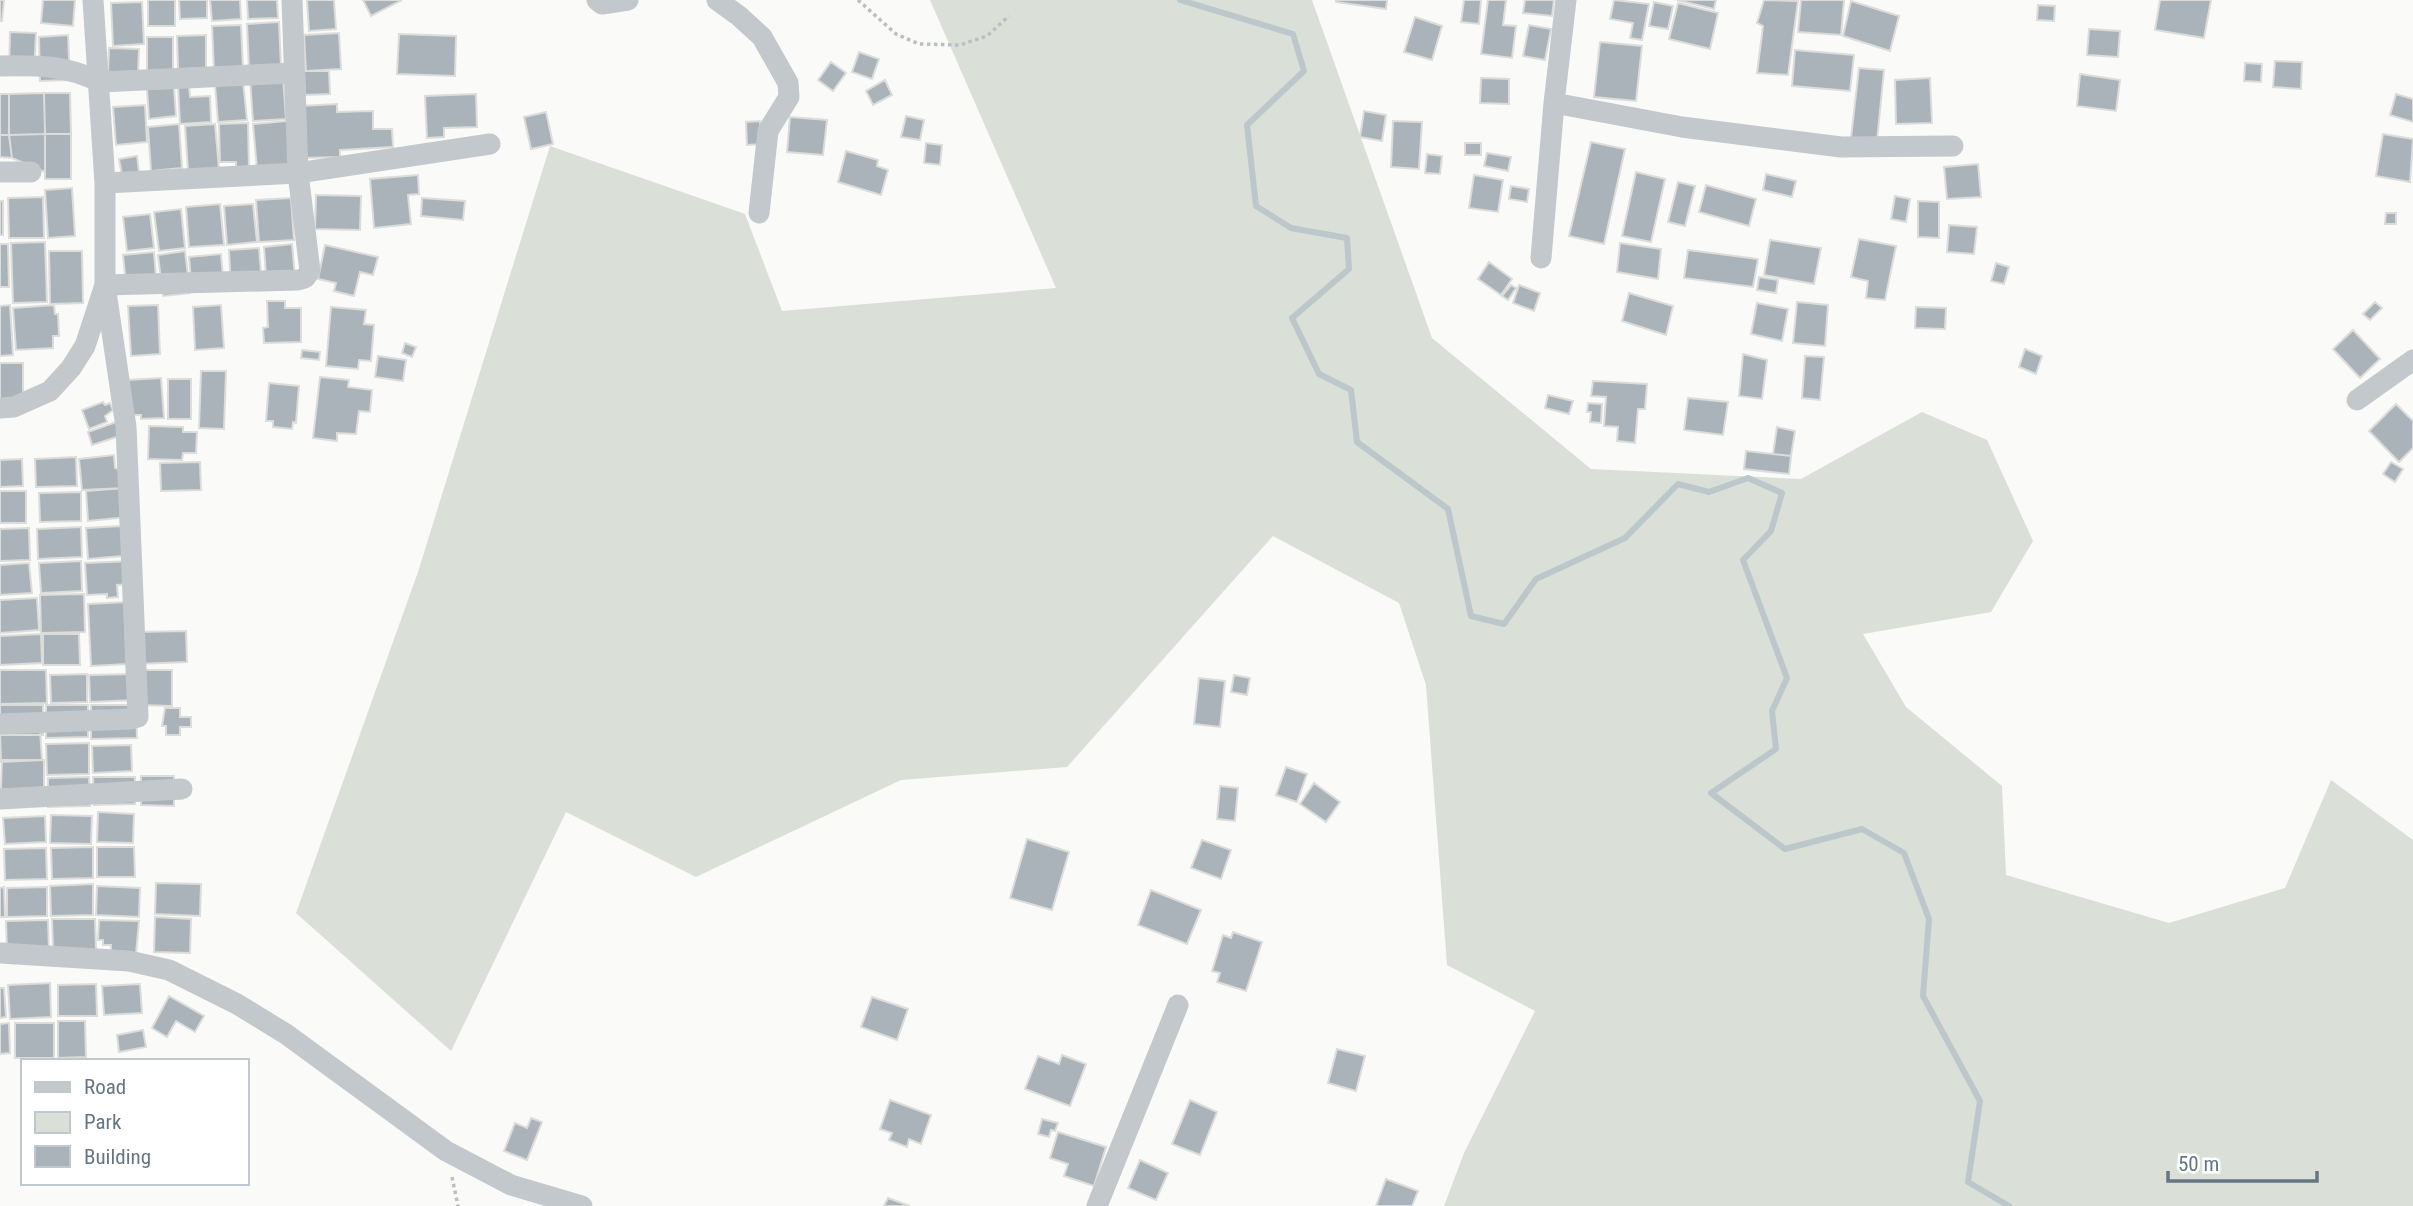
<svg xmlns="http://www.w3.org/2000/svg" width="2413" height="1206" font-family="'Roboto Condensed',sans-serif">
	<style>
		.green { fill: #dadfd7 }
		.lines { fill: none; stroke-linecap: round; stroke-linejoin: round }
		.stream { stroke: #bbc7cb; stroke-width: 6 }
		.building { fill: #aab3b9; stroke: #dcdcda; stroke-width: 2 }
		.path { stroke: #bbbfc2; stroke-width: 3.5; stroke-dasharray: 3.5 3.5; stroke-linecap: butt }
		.minor { stroke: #c3c8cc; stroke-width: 21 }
	</style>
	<rect width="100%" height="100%" fill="#fafaf8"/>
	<!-- green -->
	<path class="green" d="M 930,0 L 1312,0 L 1432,338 L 1591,469 L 1801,479 L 1922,412 L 1987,440 L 2033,541 L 1991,612 L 1863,634 L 1906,707 L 2002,786 L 2006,875 L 2169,923 L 2285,888 L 2331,780 L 2413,840 L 2413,1206 L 1444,1206 L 1464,1153 L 1535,1011 L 1447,965 L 1426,685 L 1399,603 L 1273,536 L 1067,767 L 901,780 L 696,877 L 566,812 L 451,1051 L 296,913 L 418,572 L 550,146 L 745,214 L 782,311 L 1056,288 Z"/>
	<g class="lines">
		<!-- stream -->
		<path class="stream" d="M 1180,0 L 1293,34 L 1304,71 L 1247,125 L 1256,206 L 1291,228 L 1347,238 L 1349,269 L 1292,318 L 1319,374 L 1351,390 L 1357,442 L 1448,509 L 1471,616 L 1504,624 L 1536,579 L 1625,538 L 1678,484 L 1709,492 L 1748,478 L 1782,493 L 1771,531 L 1743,560 L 1787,678 L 1772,711 L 1776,749 L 1711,793 L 1785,849 L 1862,829 L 1904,853 L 1929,919 L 1923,996 L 1980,1101 L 1968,1182 L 2009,1206"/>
	</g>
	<!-- building -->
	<path class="building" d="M 0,0 L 4,0 L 2,21 L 0,21 Z
		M 43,0 L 75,0 L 73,26 L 41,23 Z
		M 148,0 L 175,0 L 175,26 L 148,26 Z
		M 179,0 L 207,0 L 207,18 L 180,19 Z
		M 210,0 L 240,0 L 241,19 L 212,21 Z
		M 247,0 L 277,0 L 278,18 L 248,19 Z
		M 307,0 L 334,0 L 336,29 L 309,31 Z
		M 363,0 L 402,0 L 371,16 Z
		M 1336,0 L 1387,0 L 1386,9 L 1336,2 Z
		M 1464,0 L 1481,0 L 1479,24 L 1461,22 Z
		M 1488,0 L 1506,0 L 1503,25 L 1516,26 L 1512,58 L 1481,54 Z
		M 1525,0 L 1554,0 L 1552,16 L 1523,13 Z
		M 1614,0 L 1649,4 L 1642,40 L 1630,38 L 1633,23 L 1610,19 Z
		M 1677,0 L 1716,0 L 1714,9 Z
		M 1764,0 L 1798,1 L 1788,75 L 1757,73 L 1763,26 L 1757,23 Z
		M 1801,0 L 1844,0 L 1841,35 L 1798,32 Z
		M 2160,0 L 2211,0 L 2204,38 L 2155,30 Z
		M 1851,1 L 1899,16 L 1890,51 L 1843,36 Z
		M 142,2 L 144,44 L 113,46 L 111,3 Z
		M 1654,2 L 1673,6 L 1668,29 L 1649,26 Z
		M 1678,3 L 1718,13 L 1710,49 L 1669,39 Z
		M 2038,5 L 2055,6 L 2054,21 L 2037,20 Z
		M 1415,17 L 1442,26 L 1432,60 L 1404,52 Z
		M 279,22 L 281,67 L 249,69 L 247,24 Z
		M 241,25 L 243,70 L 214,71 L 212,26 Z
		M 1529,25 L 1551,29 L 1545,60 L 1523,56 Z
		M 2089,29 L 2120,31 L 2118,57 L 2087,55 Z
		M 10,32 L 36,33 L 34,75 L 9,73 Z
		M 339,33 L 341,69 L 306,71 L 304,35 Z
		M 399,34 L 456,36 L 455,76 L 397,74 Z
		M 68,35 L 70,80 L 40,81 L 39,37 Z
		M 206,35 L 206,70 L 178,69 L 177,36 Z
		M 147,37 L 173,37 L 173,72 L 147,72 Z
		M 1600,42 L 1642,46 L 1636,101 L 1594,97 Z
		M 109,48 L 139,49 L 138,74 L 108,73 Z
		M 1795,50 L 1854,55 L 1850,91 L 1792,86 Z
		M 859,52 L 879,59 L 872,79 L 852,72 Z
		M 2275,61 L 2302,62 L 2301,89 L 2273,87 Z
		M 831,62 L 846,73 L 833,91 L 818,80 Z
		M 2245,63 L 2262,64 L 2261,82 L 2244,81 Z
		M 1859,68 L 1884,70 L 1877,141 L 1851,138 Z
		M 304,71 L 329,71 L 330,94 L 305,95 Z
		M 2080,74 L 2120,80 L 2116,111 L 2077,106 Z
		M 283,76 L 286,119 L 253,121 L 250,79 Z
		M 1481,78 L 1509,79 L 1509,104 L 1480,103 Z
		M 1930,78 L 1932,123 L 1896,124 L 1895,80 Z
		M 885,80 L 892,95 L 873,105 L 866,91 Z
		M 243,81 L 247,120 L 218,122 L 215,84 Z
		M 178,86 L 189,86 L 190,97 L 210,96 L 211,122 L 180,124 Z
		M 174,87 L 176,116 L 149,119 L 147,89 Z
		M 44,93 L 45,134 L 9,135 L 9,94 Z
		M 44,93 L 70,93 L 71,134 L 45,134 Z
		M 0,94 L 9,94 L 9,135 L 0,135 Z
		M 476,94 L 477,127 L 444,128 L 444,137 L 427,138 L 425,96 Z
		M 2396,94 L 2413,99 L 2413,122 L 2390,115 Z
		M 337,104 L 337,112 L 373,111 L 373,129 L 392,129 L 393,147 L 340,150 L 340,157 L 303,158 L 301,106 Z
		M 145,105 L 147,142 L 116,145 L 113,107 Z
		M 1364,111 L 1386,115 L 1382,141 L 1360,137 Z
		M 546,112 L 553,144 L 531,149 L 524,117 Z
		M 906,116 L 924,120 L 920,140 L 901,137 Z
		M 790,117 L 827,120 L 823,155 L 787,152 Z
		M 287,121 L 292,166 L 257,169 L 253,124 Z
		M 760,121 L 761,144 L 747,145 L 746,122 Z
		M 1393,121 L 1422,122 L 1419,169 L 1391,167 Z
		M 248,123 L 249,170 L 236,170 L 236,162 L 220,162 L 219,124 Z
		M 179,124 L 182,168 L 151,171 L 148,127 Z
		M 215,124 L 219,169 L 188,171 L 185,126 Z
		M 45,134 L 45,172 L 12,158 L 9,135 Z
		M 45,134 L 71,134 L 71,179 L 45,179 Z
		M 2383,134 L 2413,139 L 2410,182 L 2376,176 Z
		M 0,135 L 9,135 L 12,158 L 0,157 Z
		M 1591,142 L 1625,149 L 1604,244 L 1569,236 Z
		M 926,143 L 942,145 L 940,165 L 924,163 Z
		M 1465,143 L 1481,143 L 1481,155 L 1465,155 Z
		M 846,151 L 878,160 L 877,166 L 888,170 L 881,195 L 838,182 Z
		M 1487,153 L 1511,157 L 1508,171 L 1484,166 Z
		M 1427,154 L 1442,156 L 1440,174 L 1425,173 Z
		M 137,156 L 139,172 L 122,175 L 119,159 Z
		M 1978,164 L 1981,197 L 1947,199 L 1944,167 Z
		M 1636,172 L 1665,179 L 1651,242 L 1622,236 Z
		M 1766,174 L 1796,181 L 1792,197 L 1763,190 Z
		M 418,175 L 419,194 L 408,195 L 411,224 L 374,228 L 370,179 Z
		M 1474,175 L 1503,180 L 1498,212 L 1469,208 Z
		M 1678,182 L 1695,186 L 1685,226 L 1668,222 Z
		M 1706,185 L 1756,199 L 1749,226 L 1699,212 Z
		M 1511,186 L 1529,189 L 1527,202 L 1509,199 Z
		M 72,188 L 75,236 L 48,238 L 45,190 Z
		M 316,195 L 361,196 L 360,230 L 315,229 Z
		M 1895,196 L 1910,199 L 1906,222 L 1891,219 Z
		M 43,197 L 44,238 L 9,238 L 8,198 Z
		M 291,198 L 294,240 L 259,242 L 256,200 Z
		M 422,198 L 465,201 L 463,220 L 421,216 Z
		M 0,201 L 3,201 L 3,235 L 0,235 Z
		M 1918,201 L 1939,202 L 1939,238 L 1918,237 Z
		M 220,204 L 224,245 L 189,247 L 186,207 Z
		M 253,204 L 257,242 L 227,245 L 224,206 Z
		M 181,209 L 185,248 L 159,251 L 154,212 Z
		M 2386,213 L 2396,213 L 2396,224 L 2385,224 Z
		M 150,214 L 154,248 L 127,251 L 123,217 Z
		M 1949,225 L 1977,227 L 1974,254 L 1947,252 Z
		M 1859,239 L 1896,246 L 1885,300 L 1866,298 L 1868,281 L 1851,277 Z
		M 1770,240 L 1821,248 L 1814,284 L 1764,275 Z
		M 45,242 L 47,302 L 13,303 L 11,243 Z
		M 1620,243 L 1661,249 L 1658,279 L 1617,272 Z
		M 0,244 L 8,244 L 9,287 L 0,287 Z
		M 292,244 L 296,288 L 267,290 L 264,247 Z
		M 325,245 L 378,257 L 373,275 L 360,272 L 354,296 L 334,291 L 336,283 L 318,279 Z
		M 259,248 L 262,286 L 231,288 L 229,250 Z
		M 1688,250 L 1758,259 L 1753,287 L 1684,278 Z
		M 49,251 L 82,251 L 83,303 L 50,304 Z
		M 185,251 L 190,293 L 163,296 L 158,255 Z
		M 154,252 L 157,290 L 127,293 L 123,255 Z
		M 221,254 L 224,288 L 192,291 L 189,257 Z
		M 1489,262 L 1512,279 L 1501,295 L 1478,279 Z
		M 1996,263 L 2009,267 L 2004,284 L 1991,281 Z
		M 1759,277 L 1778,280 L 1776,293 L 1757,290 Z
		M 1511,285 L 1516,288 L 1508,300 L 1502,296 Z
		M 1519,285 L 1540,293 L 1534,311 L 1513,303 Z
		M 1629,293 L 1673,306 L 1666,335 L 1622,321 Z
		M 267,301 L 285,301 L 285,308 L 301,308 L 301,342 L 264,343 L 263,328 L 268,327 Z
		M 1797,302 L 1828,305 L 1825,346 L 1793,343 Z
		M 2375,302 L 2382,308 L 2370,320 L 2363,314 Z
		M 1757,303 L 1788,309 L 1782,341 L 1751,334 Z
		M 10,305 L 13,355 L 0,356 L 0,306 Z
		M 54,305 L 55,314 L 58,314 L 59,336 L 53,336 L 53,348 L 16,350 L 13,308 Z
		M 158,305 L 160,354 L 131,356 L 128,306 Z
		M 221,305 L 224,348 L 195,350 L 193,307 Z
		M 331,307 L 366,310 L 364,324 L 374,325 L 371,361 L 359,360 L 358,369 L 326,366 Z
		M 1916,307 L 1946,308 L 1945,329 L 1915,328 Z
		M 2353,330 L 2380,359 L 2360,378 L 2333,349 Z
		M 405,343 L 416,347 L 412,357 L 402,353 Z
		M 2025,349 L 2042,356 L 2036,374 L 2019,367 Z
		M 302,350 L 320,352 L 319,360 L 301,358 Z
		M 1743,354 L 1767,360 L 1762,399 L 1739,396 Z
		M 378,356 L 406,360 L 403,381 L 375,377 Z
		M 1805,356 L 1824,357 L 1820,400 L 1802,398 Z
		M 0,363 L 23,363 L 23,399 L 0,399 Z
		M 201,371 L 226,371 L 224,429 L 199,428 Z
		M 320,377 L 349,380 L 348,387 L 372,390 L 370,412 L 359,411 L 356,434 L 337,433 L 337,441 L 313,438 Z
		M 161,378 L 164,418 L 141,419 L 141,415 L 130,415 L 128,380 Z
		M 168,379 L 191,379 L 191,419 L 168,419 Z
		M 1593,381 L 1647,384 L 1645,409 L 1638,409 L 1635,443 L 1617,441 L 1618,427 L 1604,426 L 1606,397 L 1591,396 Z
		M 269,383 L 299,386 L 296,423 L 293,422 L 292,429 L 273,427 L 273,421 L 266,421 Z
		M 1548,395 L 1573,401 L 1569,414 L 1545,408 Z
		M 1688,398 L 1728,402 L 1723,435 L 1684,430 Z
		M 103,402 L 105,405 L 110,403 L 113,410 L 105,416 L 107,422 L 89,429 L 82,410 Z
		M 1588,403 L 1602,404 L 1601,423 L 1590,422 L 1591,412 L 1587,412 Z
		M 2396,404 L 2413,421 L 2413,448 L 2399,462 L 2369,431 Z
		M 116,422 L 120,436 L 92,445 L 88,432 Z
		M 149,426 L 183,427 L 183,432 L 197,432 L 196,453 L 183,453 L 182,460 L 148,459 Z
		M 1777,427 L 1795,431 L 1791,456 L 1773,454 Z
		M 1746,451 L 1791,456 L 1789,474 L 1744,469 Z
		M 114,455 L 115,468 L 125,471 L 126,488 L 82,490 L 79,459 Z
		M 76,457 L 77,486 L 36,487 L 35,459 Z
		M 22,459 L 23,486 L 0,487 L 0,460 Z
		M 200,462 L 201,490 L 161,491 L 160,463 Z
		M 2391,462 L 2403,469 L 2395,482 L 2383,474 Z
		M 126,488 L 128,517 L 88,521 L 86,491 Z
		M 0,491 L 26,491 L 26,523 L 0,523 Z
		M 81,492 L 81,521 L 40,522 L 39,493 Z
		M 121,526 L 123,556 L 88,559 L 86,528 Z
		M 81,527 L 82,557 L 38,559 L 37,529 Z
		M 29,528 L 30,560 L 0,561 L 0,529 Z
		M 81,561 L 82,591 L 41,593 L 39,563 Z
		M 132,561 L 133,584 L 117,585 L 118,597 L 107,598 L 107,594 L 87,595 L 85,563 Z
		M 29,563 L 32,593 L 0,595 L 0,565 Z
		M 84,594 L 85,632 L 41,633 L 40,595 Z
		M 37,598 L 39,630 L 0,633 L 0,600 Z
		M 126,602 L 128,664 L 91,666 L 88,604 Z
		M 186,631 L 187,662 L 137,664 L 136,632 Z
		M 41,634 L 42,663 L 0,665 L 0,636 Z
		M 43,634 L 79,634 L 80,665 L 43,665 Z
		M 0,670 L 46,670 L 47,703 L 0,704 Z
		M 139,670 L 172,670 L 172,706 L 139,705 Z
		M 87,674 L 87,702 L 51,703 L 50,675 Z
		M 135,674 L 135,700 L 90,702 L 89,675 Z
		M 1234,675 L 1250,678 L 1247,695 L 1231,692 Z
		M 1199,678 L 1225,681 L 1220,727 L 1194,724 Z
		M 0,705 L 43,705 L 43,735 L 0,735 Z
		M 46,705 L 88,705 L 88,737 L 46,738 Z
		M 91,705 L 136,705 L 137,738 L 91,739 Z
		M 165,708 L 180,708 L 180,717 L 191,717 L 191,727 L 180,727 L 180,735 L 166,735 L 166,726 L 162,726 Z
		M 40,730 L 42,760 L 1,762 L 0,733 Z
		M 89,743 L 89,774 L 47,775 L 46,744 Z
		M 131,745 L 132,771 L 93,773 L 92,746 Z
		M 2,760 L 44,760 L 44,790 L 1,789 Z
		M 1286,767 L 1307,774 L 1297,802 L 1276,795 Z
		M 141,776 L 174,776 L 174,806 L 141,805 Z
		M 89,777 L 90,806 L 48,807 L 48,778 Z
		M 93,777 L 135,777 L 135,804 L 94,805 Z
		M 1314,783 L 1340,802 L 1326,822 L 1300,804 Z
		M 1220,786 L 1238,788 L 1235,821 L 1217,819 Z
		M 98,812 L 134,814 L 133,843 L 97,842 Z
		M 51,815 L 92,816 L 91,844 L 50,843 Z
		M 45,816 L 46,842 L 5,844 L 3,818 Z
		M 1027,839 L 1069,852 L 1052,910 L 1010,898 Z
		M 1202,840 L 1231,850 L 1221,879 L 1191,868 Z
		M 93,847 L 93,878 L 52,879 L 51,848 Z
		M 97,847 L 134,847 L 135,877 L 97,877 Z
		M 46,848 L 47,879 L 5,880 L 4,849 Z
		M 156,883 L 201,884 L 200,916 L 155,914 Z
		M 93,884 L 93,915 L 51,916 L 50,886 Z
		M 97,886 L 140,888 L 139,917 L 96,915 Z
		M 4,887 L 5,917 L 0,917 L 0,888 Z
		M 47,887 L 47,916 L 7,917 L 7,888 Z
		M 1151,890 L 1201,910 L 1187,944 L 1138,925 Z
		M 155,917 L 191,919 L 190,953 L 154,952 Z
		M 52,919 L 95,919 L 96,950 L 53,950 Z
		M 48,920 L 49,952 L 7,952 L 6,921 Z
		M 99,920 L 139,921 L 136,954 L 111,954 L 111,945 L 103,945 L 103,940 L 98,940 Z
		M 1233,932 L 1262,942 L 1246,991 L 1217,982 L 1220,973 L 1212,971 L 1223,935 L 1231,938 Z
		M 50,983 L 51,1017 L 10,1019 L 8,985 Z
		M 96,984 L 97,1016 L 58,1016 L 58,985 Z
		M 140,984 L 142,1013 L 104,1015 L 102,986 Z
		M 0,988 L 4,988 L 6,1017 L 0,1018 Z
		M 169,996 L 204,1016 L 195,1032 L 176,1021 L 167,1037 L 152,1028 Z
		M 872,997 L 908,1009 L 897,1040 L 861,1027 Z
		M 58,1021 L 85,1021 L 86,1057 L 58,1058 Z
		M 9,1023 L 10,1053 L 0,1054 L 0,1024 Z
		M 15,1023 L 54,1023 L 54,1058 L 15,1058 Z
		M 143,1030 L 146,1047 L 119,1052 L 117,1035 Z
		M 1337,1049 L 1365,1056 L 1356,1091 L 1328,1083 Z
		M 1062,1055 L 1086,1064 L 1070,1106 L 1025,1089 L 1038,1056 L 1059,1064 Z
		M 890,1100 L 931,1115 L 921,1144 L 909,1139 L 907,1147 L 889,1140 L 892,1133 L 880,1129 Z
		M 1190,1100 L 1217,1112 L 1200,1155 L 1172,1144 Z
		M 531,1118 L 542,1122 L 527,1160 L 504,1151 L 515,1123 L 527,1128 Z
		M 1042,1119 L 1058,1123 L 1055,1131 L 1051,1130 L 1049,1137 L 1038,1134 Z
		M 1058,1132 L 1106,1147 L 1094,1186 L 1064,1176 L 1068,1164 L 1050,1158 Z
		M 1140,1160 L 1168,1173 L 1156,1200 L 1128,1188 Z
		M 1386,1179 L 1418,1191 L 1412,1206 L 1376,1206 Z
		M 888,1198 L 910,1206 L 884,1206 Z"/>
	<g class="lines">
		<!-- path -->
		<path class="path" d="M 858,0 L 896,34 L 919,44 L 960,45 L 987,36 L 1009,16
			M 452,1177 L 458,1206"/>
		<!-- minor -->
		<path class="minor" d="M 597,0 L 602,4 L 628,0
			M 717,0 L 739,16 L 762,37 L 788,83 L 789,97 L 768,131 L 759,213
			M 0,66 C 37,65 66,65 100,82 L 294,73
			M 1554,103 L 1682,127 L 1841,147 L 1953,146
			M 0,172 L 31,172
			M 105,183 L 298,173 L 490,144
			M 1541,258 L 1554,103 L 1566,0
			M 2357,400 L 2413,360
			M 0,408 L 14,407 L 50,391 L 71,368 L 85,346 L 105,285 L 105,183 L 93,0
			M 0,724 L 131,719 L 138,717 L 126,427 L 105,285 L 298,280 L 305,278 L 310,271 L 298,173 L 292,0
			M 0,799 L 182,789
			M 0,953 L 129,961 L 169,970 L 237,1004 L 286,1034 L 446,1151 L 511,1185 L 582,1206
			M 1097,1206 L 1178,1005"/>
	</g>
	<!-- legend -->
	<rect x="21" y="1059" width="228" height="126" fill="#ffffff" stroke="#c1c8cd" stroke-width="2"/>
	<rect x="35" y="1082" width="35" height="10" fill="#c3c8cc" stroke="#c1c8cd" stroke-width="2"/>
	<text x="84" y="1094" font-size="21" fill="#657683">Road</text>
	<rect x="35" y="1112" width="35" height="21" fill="#dadfd7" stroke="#c1c8cd" stroke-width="2"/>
	<text x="84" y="1129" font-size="21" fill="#657683">Park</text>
	<rect x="35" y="1146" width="35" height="21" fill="#aab3b9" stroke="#c1c8cd" stroke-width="2"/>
	<text x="84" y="1164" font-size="21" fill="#657683">Building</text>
	<!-- scale -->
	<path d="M2168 1171v10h149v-10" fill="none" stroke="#657683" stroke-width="3.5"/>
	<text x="2178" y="1171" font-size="21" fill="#657683" stroke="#ffffff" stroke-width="5" paint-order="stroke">50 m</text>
</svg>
